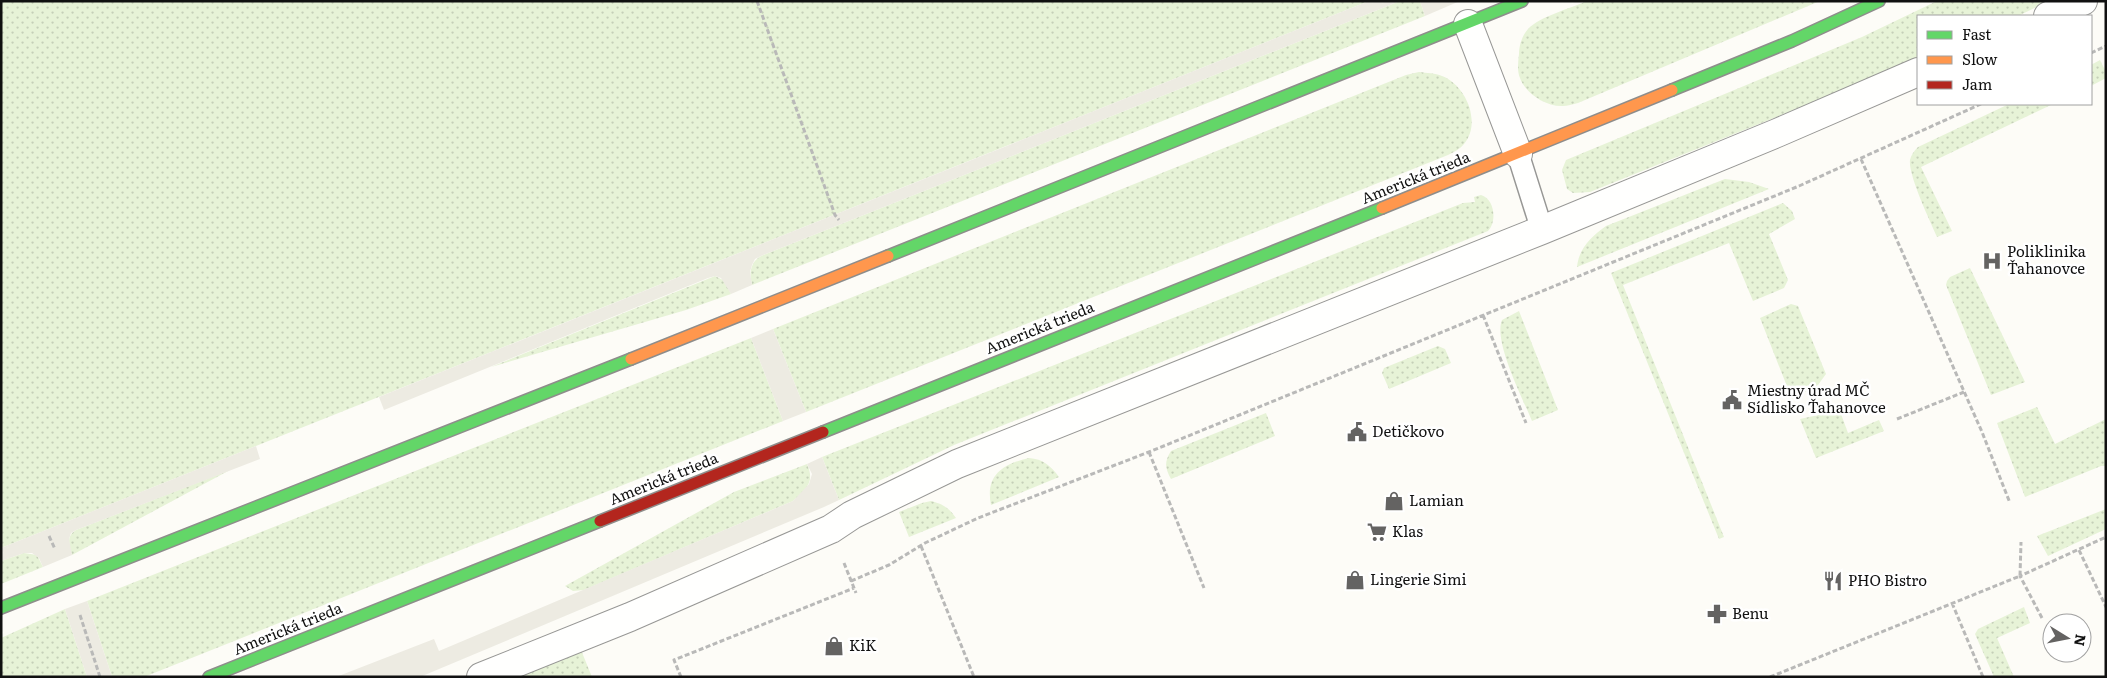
<svg xmlns="http://www.w3.org/2000/svg" width="2107" height="678" font-family="Literata,serif">
	<style>
		.grass { fill: url(#grass-dots) }
		.plaza { fill: #edebe2 }
		.lines { fill: none; stroke-linecap: round; stroke-linejoin: round }
		.lane-casing { stroke: #979795; stroke-width: 24 }
		.street-casing { stroke: #979795; stroke-width: 30 }
		.fast-casing { stroke: #8e8d8b; stroke-width: 14 }
		.slow-casing { stroke: #8e8d8b; stroke-width: 14 }
		.jam-casing { stroke: #8e8d8b; stroke-width: 14 }
		.path { stroke: #b9b9b8; stroke-width: 3; stroke-dasharray: 5 2.5; stroke-linecap: butt }
		.lane { stroke: #fffffe; stroke-width: 21 }
		.street { stroke: #fffffe; stroke-width: 28 }
		.fast { stroke: #63d668; stroke-width: 11 }
		.slow { stroke: #ff974d; stroke-width: 11 }
		.jam { stroke: #b3261e; stroke-width: 11 }
		.labels { text-anchor: middle; stroke-width: 5; stroke-linejoin: round; paint-order: stroke }
		.street-label { font-size: 15px; fill: #111; stroke: #fff }
		.poi-label { font-size: 15px; fill: #111; stroke: #fff; text-anchor: start }
	</style>
	<defs>
		<pattern id="grass-dots" width="8" height="8" patternUnits="userSpaceOnUse" patternTransform="scale(1.25)"><rect width="8" height="8" fill="#e7f3d7"/><path d="M2 2h.1M6 6h.1" fill="none" stroke="#c5cfb8" stroke-width="1.8" stroke-linecap="round"/></pattern>
	</defs>
	<rect width="100%" height="100%" fill="#fdfcf7"/>
	<!-- grass -->
	<path class="grass" d="M 1,1 L 1369,1 L 1,548 Z
		M 1400,1 L 1420,1 L 1425,16 L 752,285 C 749,274 750,262 761,256 Z
		M 1587,1 L 1820,1 L 1578,103 C 1573,104 1567,106 1563,106 C 1546,107 1525,93 1520,78 C 1517,71 1518,62 1519,54 C 1519,46 1522,36 1528,29 C 1539,17 1571,8 1587,1 Z
		M 1937,1 L 2049,1 L 2018,16 L 1918,16 L 1918,60 L 1590,192 L 1573,193 L 1567,189 L 1562,170 L 1566,160 L 1862,37 Z
		M 2100,60 L 2106,72 L 2106,78 L 2091,86 L 2091,65 Z
		M 1419,72 C 1427,73 1435,73 1442,76 C 1466,85 1482,123 1464,144 C 1460,149 1454,152 1448,155 L 806,412 L 773,329 L 1406,75 Z
		M 2009,104 L 2053,104 L 1921,167 L 1952,231 L 1937,237 C 1930,221 1908,175 1910,160 C 1911,155 1914,151 1918,147 Z
		M 1725,179 L 1749,182 L 1769,189 L 1577,267 C 1579,248 1591,237 1606,226 Z
		M 1481,195 C 1495,199 1497,222 1488,231 L 954,445 L 839,500 L 822,457 L 1463,203 L 1475,202 L 1474,197 Z
		M 1783,203 L 1792,211 L 1795,219 L 1769,234 L 1788,280 L 1784,288 L 1753,301 L 1729,243 L 1623,285 L 1724,537 L 1719,539 L 1611,273 Z
		M 1970,268 L 2025,382 L 1991,395 L 1946,285 L 1947,281 L 1950,277 Z
		M 715,276 L 725,281 L 731,294 L 686,310 L 491,367 Z
		M 1791,304 L 1798,306 L 1826,374 L 1818,385 L 1792,399 L 1760,318 Z
		M 1519,311 L 1558,410 L 1532,421 C 1523,399 1493,341 1502,320 Z
		M 751,338 L 783,421 L 144,677 L 112,677 L 87,601 Z
		M 1438,346 L 1445,349 L 1451,363 L 1389,389 L 1382,373 L 1384,368 Z
		M 2037,407 L 2055,444 L 2106,419 L 2106,466 L 2101,466 L 2025,497 L 1997,423 Z
		M 1832,412 L 1841,414 L 1848,433 L 1879,420 L 1884,431 L 1816,458 L 1800,419 Z
		M 1266,413 L 1275,436 L 1171,479 C 1165,468 1164,462 1171,451 Z
		M 1029,458 C 1043,459 1051,466 1059,477 L 991,505 C 985,475 1003,464 1029,458 Z
		M 807,464 C 815,482 807,489 793,501 L 584,590 L 573,591 L 565,586 L 734,492 Z
		M 230,470 L 72,555 C 69,545 66,536 76,530 Z
		M 931,501 C 943,504 949,508 956,518 L 909,537 L 899,512 L 922,503 Z
		M 2106,509 L 2106,529 L 2048,556 L 2037,536 Z
		M 24,553 L 37,555 L 43,567 L 1,584 L 1,561 Z
		M 2024,607 L 2030,623 L 1997,638 L 2014,677 L 1994,677 L 1975,634 L 1978,629 Z
		M 65,609 L 87,677 L 1,677 L 1,638 Z
		M 581,650 L 592,677 L 517,677 Z"/>
	<!-- plaza -->
	<path class="plaza" d="M 1369,1 L 1400,1 L 761,256 L 755,259 L 752,265 L 750,272 L 752,285 L 731,294 L 721,278 L 715,276 L 708,278 L 384,410 L 379,397 Z
		M 1420,1 L 1460,1 L 1425,16 Z
		M 773,329 L 806,412 L 783,421 L 751,338 Z
		M 256,446 L 260,459 L 76,530 L 71,533 L 69,539 L 72,555 L 43,567 L 39,558 L 32,553 L 24,553 L 1,561 L 1,548 Z
		M 822,457 L 839,500 L 824,507 L 420,677 L 336,677 L 434,639 L 439,651 L 793,501 L 809,484 L 812,474 L 807,464 Z
		M 87,601 L 112,677 L 87,677 L 65,609 Z"/>
	<g class="lines">
		<defs>
			<path id="lane" d="M 1518,154 L 1542,230"/>
			<path id="street" d="M 2048,16 L 2083,1
				M 1468,24 L 1518,154
				M 481,677 L 630,617 L 831,529 L 852,515 L 957,464 L 1542,230 L 1777,133 L 1918,72"/>
			<path id="fast" d="M 1672,90 L 1792,41 L 1879,1
				M 888,256 L 1522,1
				M 823,432 L 1382,208
				M 1,608 L 631,359
				M 209,677 L 600,521"/>
			<path id="slow" d="M 1382,208 L 1672,90
				M 631,359 L 888,256"/>
			<path id="jam" d="M 600,521 L 823,432"/>
		</defs>
		<!-- lane casing -->
		<use href="#lane" class="lane-casing"/>
		<!-- street casing -->
		<use href="#street" class="street-casing"/>
		<!-- fast casing -->
		<use href="#fast" class="fast-casing"/>
		<!-- slow casing -->
		<use href="#slow" class="slow-casing"/>
		<!-- jam casing -->
		<use href="#jam" class="jam-casing"/>
		<!-- path -->
		<path class="path" d="M 757,1 L 835,215 L 839,220
			M 2091,53 L 2106,46
			M 1861,159 L 1982,432 L 2010,503
			M 1483,315 L 1526,423
			M 1897,419 L 1964,392
			M 1149,452 L 1204,588
			M 49,536 L 55,549
			M 921,546 L 974,677
			M 2079,550 L 2106,607
			M 844,563 L 856,593
			M 851,581 L 889,565 L 925,543 L 978,518 L 1149,452 L 1799,186 L 1981,104
			M 1952,603 L 1983,677
			M 80,615 L 100,677
			M 2042,618 L 2020,576 L 2106,537
			M 681,677 L 674,660 L 854,588
			M 1770,677 L 2020,576 L 2021,542"/>
		<!-- lane -->
		<use href="#lane" class="lane"/>
		<!-- street -->
		<use href="#street" class="street"/>
		<!-- fast -->
		<use href="#fast" class="fast"/>
		<!-- slow -->
		<use href="#slow" class="slow"/>
		<!-- jam -->
		<use href="#jam" class="jam"/>
	</g>
	<!-- icons -->
	<defs>
		<symbol id="hospital-bare" viewBox="-9 -9 18 18"><path d="M-5-5h3v3.5h4V-5h3V5h-3V1.5h-4V5h-3Z" fill="#646362" stroke="#fff" stroke-width="2.5" paint-order="stroke"/></symbol>
		<symbol id="civic-bare" viewBox="-9 -9 18 18"><path d="M-.6-6.5H3V-4.5H.6V-3L4-1V1h2V6H-6V1h2V-1L-.6-3ZM-1.2 2.5V6h2.4V2.5Z" fill="#646362" stroke="#fff" stroke-width="2.5" paint-order="stroke"/></symbol>
		<symbol id="shop-bare" viewBox="-9 -9 18 18"><path d="M-5-2.5h2.3a2.7 3.5 0 0 1 5.4 0H5L5.5 6h-11ZM-1.5-2.5h3a1.5 2.3 0 0 0-3 0Z" fill="#646362" stroke="#fff" stroke-width="2.5" paint-order="stroke"/></symbol>
		<symbol id="supermarket-bare" viewBox="-9 -9 18 18"><path d="M-6-5.5h2.5l.6 2H6L4.5 2H-2.5L-4.4-4H-6ZM-1.5 3.2a1.3 1.3 0 1 0 .1 0ZM3 3.2a1.3 1.3 0 1 0 .1 0Z" fill="#646362" stroke="#fff" stroke-width="2.5" paint-order="stroke"/></symbol>
		<symbol id="restaurant-bare" viewBox="-9 -9 18 18"><path d="M-5-6h1v4h1v-4h1v4h1v-4h1v5L-1.5 .5V6h-2V.5L-5-1ZM5-6V6H3V1.5H1.5Q1.5-4 5-6Z" fill="#646362" stroke="#fff" stroke-width="2.5" paint-order="stroke"/></symbol>
		<symbol id="pharmacy-bare" viewBox="-9 -9 18 18"><path d="M-2-6h4v4h4v4h-4v4h-4v-4h-4v-4h4Z" fill="#646362" stroke="#fff" stroke-width="2.5" paint-order="stroke"/></symbol>
	</defs>
	<g fill-rule="evenodd">
		<use href="#hospital-bare" x="1978" y="247" width="28" height="28"/>
		<use href="#civic-bare" x="1718" y="386" width="28" height="28"/>
		<use href="#civic-bare" x="1343" y="418" width="28" height="28"/>
		<use href="#shop-bare" x="1380" y="487" width="28" height="28"/>
		<use href="#supermarket-bare" x="1363" y="518" width="28" height="28"/>
		<use href="#shop-bare" x="1341" y="566" width="28" height="28"/>
		<use href="#restaurant-bare" x="1819" y="567" width="28" height="28"/>
		<use href="#pharmacy-bare" x="1703" y="600" width="28" height="28"/>
		<use href="#shop-bare" x="820" y="632" width="28" height="28"/>
	</g>
	<g class="labels">
		<!-- street labels -->
		<g class="street-label">
			<text transform="translate(1416 178) rotate(-22)" y="5">Americká trieda</text>
			<text transform="translate(1040 328) rotate(-22)" y="5">Americká trieda</text>
			<text transform="translate(664 479) rotate(-22)" y="5">Americká trieda</text>
			<text transform="translate(288 629) rotate(-22)" y="5">Americká trieda</text>
		</g>
		<!-- poi labels -->
		<g class="poi-label">
			<text x="2007" y="257">Poliklinika<tspan x="2007" dy="17">Ťahanovce</tspan></text>
			<text x="1747" y="396">Miestny úrad MČ<tspan x="1747" dy="17">Sídlisko Ťahanovce</tspan></text>
			<text x="1372" y="437">Detičkovo</text>
			<text x="1409" y="506">Lamian</text>
			<text x="1392" y="537">Klas</text>
			<text x="1370" y="585">Lingerie Simi</text>
			<text x="1848" y="586">PHO Bistro</text>
			<text x="1732" y="619">Benu</text>
			<text x="849" y="651">KiK</text>
		</g>
	</g>
	<!-- border -->
	<rect width="2107" height="678" fill="none" stroke="#111111" stroke-width="5"/>
	<!-- legend -->
	<rect x="1917" y="15" width="175" height="90" fill="#ffffff" stroke="#a0a0a0"/>
	<rect x="1927" y="31" width="25" height="8" fill="#63d668" stroke="#a0a0a0"/>
	<text x="1962" y="40" font-size="15" fill="#111111">Fast</text>
	<rect x="1927" y="56" width="25" height="8" fill="#ff974d" stroke="#a0a0a0"/>
	<text x="1962" y="65" font-size="15" fill="#111111">Slow</text>
	<rect x="1927" y="81" width="25" height="8" fill="#b3261e" stroke="#a0a0a0"/>
	<text x="1962" y="90" font-size="15" fill="#111111">Jam</text>
	<!-- north arrow -->
	<g transform="translate(2067 638) rotate(100)"><circle r="24" fill="#ffffff" stroke="#a0a0a0"/>
	<path d="M0-4L9 19L0 12L-9 19Z" fill="#646362"/>
	<text y="-8" font-size="14" font-weight="bold" text-anchor="middle" fill="#111111">N</text>
	</g>
</svg>
